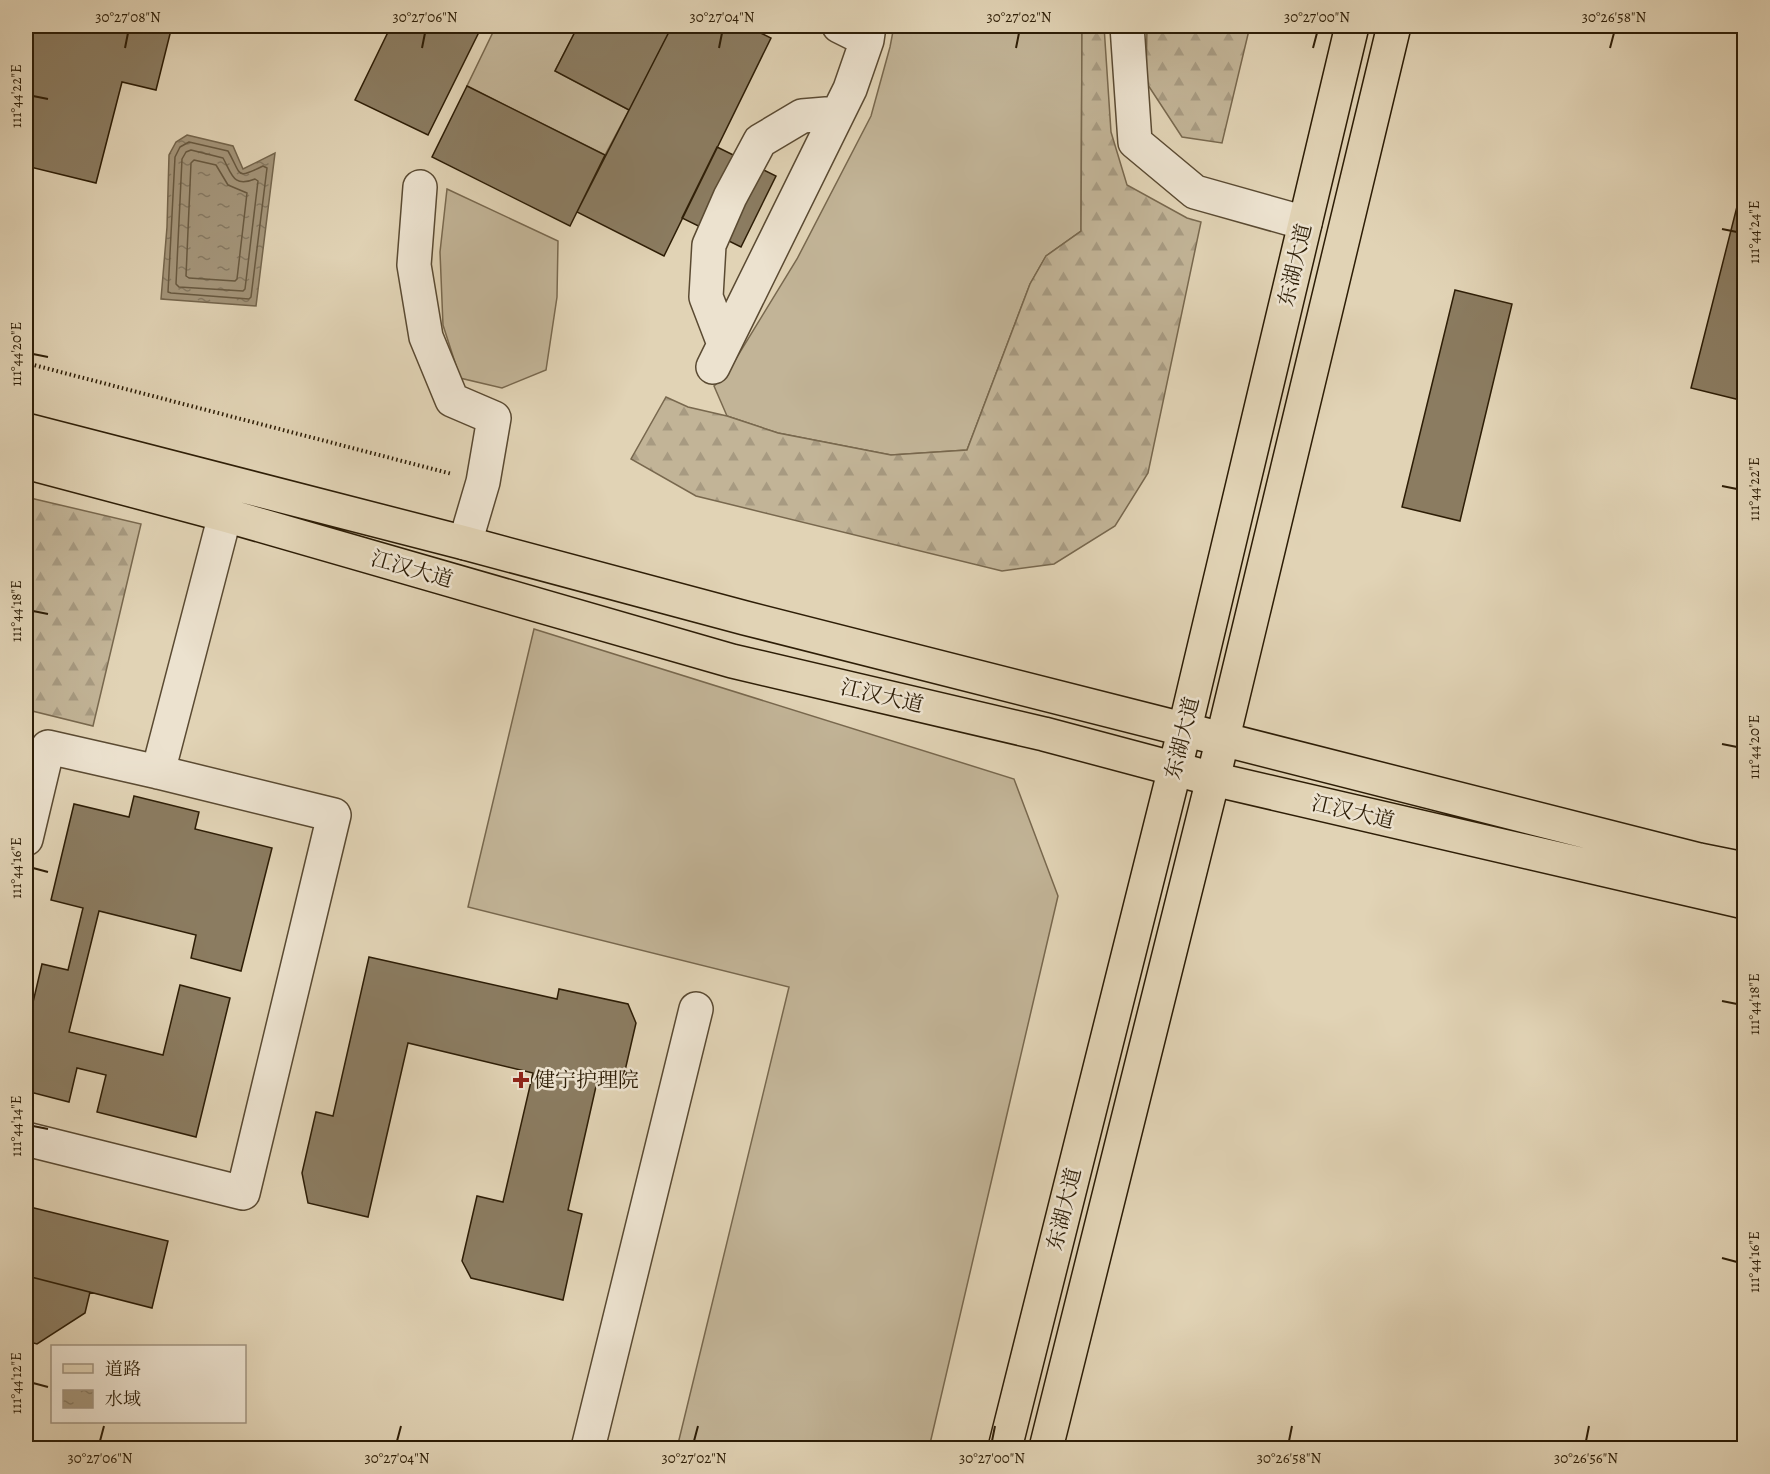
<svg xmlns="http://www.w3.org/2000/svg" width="1770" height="1474" font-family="Alegreya,'Noto Serif SC',serif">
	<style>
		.grass { fill: #c2b497; stroke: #78684e; stroke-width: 1.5 }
		.forest { fill: url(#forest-firs); stroke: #78684e; stroke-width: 1.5 }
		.water { fill: url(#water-ripples); stroke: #74654c; stroke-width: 1.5 }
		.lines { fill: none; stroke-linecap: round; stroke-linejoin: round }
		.shore { stroke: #685940; stroke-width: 1.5 }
		.building { fill: #8b7c61; stroke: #2d1d06; stroke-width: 1.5 }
		.minor-casing { stroke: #5a4a32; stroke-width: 36 }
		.major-casing { stroke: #2d1d06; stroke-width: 36 }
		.highway-casing { stroke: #2d1d06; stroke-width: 36 }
		.path { stroke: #2d1d06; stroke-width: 4; stroke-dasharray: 1.5 3; stroke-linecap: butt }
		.minor { stroke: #ece2cf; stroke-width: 33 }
		.major { stroke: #e1d3b5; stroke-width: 33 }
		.highway { stroke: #e1d3b5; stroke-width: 33 }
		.ticks { fill: none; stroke: #2d1d06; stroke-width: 2 }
		.poi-dot { fill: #8f2418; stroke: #ece2cf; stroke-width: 2 }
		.labels { text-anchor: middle; stroke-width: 5; stroke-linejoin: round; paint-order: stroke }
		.street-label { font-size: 21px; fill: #2d1d06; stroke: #ece2cf }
		.poi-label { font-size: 21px; fill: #2d1d06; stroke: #ece2cf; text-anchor: start }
		.neatline { fill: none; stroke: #2d1d06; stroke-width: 2 }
		.ticks-label { font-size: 15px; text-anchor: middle; fill: #2d1d06 }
	</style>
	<defs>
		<pattern id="forest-firs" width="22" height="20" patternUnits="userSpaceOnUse" patternTransform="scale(1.5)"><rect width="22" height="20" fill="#c2b497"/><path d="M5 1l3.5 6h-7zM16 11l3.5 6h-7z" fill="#a79a81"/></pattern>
		<pattern id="water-ripples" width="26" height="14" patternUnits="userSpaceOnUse" patternTransform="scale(1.5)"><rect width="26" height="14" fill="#a4957a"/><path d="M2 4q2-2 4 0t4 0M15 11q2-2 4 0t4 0" fill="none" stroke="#867962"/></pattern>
	</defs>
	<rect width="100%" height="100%" fill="#e1d3b5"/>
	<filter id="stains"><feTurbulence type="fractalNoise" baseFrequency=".00333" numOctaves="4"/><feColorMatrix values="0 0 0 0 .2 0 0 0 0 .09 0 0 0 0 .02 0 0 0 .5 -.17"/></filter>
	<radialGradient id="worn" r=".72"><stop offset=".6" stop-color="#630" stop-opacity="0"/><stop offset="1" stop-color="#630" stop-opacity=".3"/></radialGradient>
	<!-- grass -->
	<path class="grass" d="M 496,26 L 511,33 L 515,26 L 578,26 L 555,71 L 629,110 L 605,155 L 467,86 Z
		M 894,26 L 1082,26 L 1081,231 L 1046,256 L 1030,284 L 967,450 L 891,455 L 778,433 L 727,416 L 714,386 L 726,375 L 797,259 L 871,116 L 890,47 Z
		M 447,189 L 558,241 L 557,297 L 546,370 L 502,388 L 460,378 L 443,325 L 440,252 Z
		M 534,629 L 1014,779 L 1058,896 L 929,1448 L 677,1448 L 789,987 L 468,907 Z"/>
	<!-- forest -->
	<path class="forest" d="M 1082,26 L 1104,26 L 1111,132 L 1127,185 L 1187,218 L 1201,222 L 1148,473 L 1115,526 L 1054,564 L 1002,571 L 696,496 L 631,459 L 666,397 L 688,407 L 727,416 L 778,433 L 891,455 L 967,450 L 1030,284 L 1046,256 L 1081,231 Z
		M 1147,26 L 1250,26 L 1222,143 L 1182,137 L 1146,82 Z
		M 26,497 L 141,524 L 93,726 L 28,710 L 26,718 Z"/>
	<!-- water -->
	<path class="water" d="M 187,135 L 233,146 L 243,169 L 275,153 L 256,306 L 161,299 L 167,227 L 169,155 L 176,142 Z"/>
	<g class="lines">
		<!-- shore -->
		<path class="shore" d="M 189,142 L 228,151 C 242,175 235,180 263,166 L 267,168 L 251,297 L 249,299 L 171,293 L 168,292 L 175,157 L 180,147 Z
			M 191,150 L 223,158 C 232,174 233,188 255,179 L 258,181 L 245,289 L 243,291 L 179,287 L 176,284 L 182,159 L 186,152 Z
			M 194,160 L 216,165 L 228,185 L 247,193 L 237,279 L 235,281 L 189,278 L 186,276 L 191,163 Z"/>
	</g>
	<!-- building -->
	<path class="building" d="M 26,26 L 172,26 L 156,90 L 122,82 L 96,183 L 26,166 L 26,86 L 31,63 L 26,62 Z
		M 391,26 L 482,26 L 428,135 L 355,100 Z
		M 495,26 L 515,26 L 511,33 Z
		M 578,26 L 672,26 L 629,110 L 555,71 Z
		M 672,26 L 746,26 L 771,38 L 664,256 L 577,212 Z
		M 467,86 L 605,155 L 570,226 L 432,157 Z
		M 717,147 L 776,176 L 741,247 L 682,218 Z
		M 1744,179 L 1744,401 L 1691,388 Z
		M 1455,290 L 1512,304 L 1460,521 L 1402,507 Z
		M 134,796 L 199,812 L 195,829 L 272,848 L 241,971 L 191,958 L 196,935 L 99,911 L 69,1032 L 163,1055 L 180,985 L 230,998 L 196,1137 L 97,1112 L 106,1075 L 77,1068 L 69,1102 L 26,1091 L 26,1032 L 42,964 L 68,970 L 83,908 L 51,900 L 74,804 L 129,817 Z
		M 369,957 L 557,999 L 559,989 L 628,1004 L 636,1023 L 621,1088 L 597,1082 L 568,1210 L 582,1214 L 563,1300 L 471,1278 L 462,1261 L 477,1196 L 503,1202 L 533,1073 L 408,1043 L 368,1217 L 308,1203 L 302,1173 L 316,1112 L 333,1116 Z
		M 26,1206 L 168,1241 L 152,1308 L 31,1277 L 26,1299 Z
		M 31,1277 L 90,1292 L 85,1313 L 37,1344 L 26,1341 L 26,1299 Z"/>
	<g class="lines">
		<defs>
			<path id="minor" d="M 839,26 L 867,40
				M 1127,26 L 1135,142 L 1195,192 L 1305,223
				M 420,187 L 414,265 L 426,337 L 452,400 L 494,418 L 483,482 L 465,543
				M 724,344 L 706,297 L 709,245 L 730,197 L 760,141 L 802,116 L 838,113
				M 713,367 L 850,89 L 867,40 L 869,26
				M 158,772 L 225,515
				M 26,839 L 48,747 L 158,772 L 334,815 L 243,1193 L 26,1139
				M 588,1448 L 696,1009"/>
			<path id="major" d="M 26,430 L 465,543 L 745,618 L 1699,860 L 1744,869
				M 26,462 L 225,515 L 732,661 L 1044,734 L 1213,779 L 1744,902"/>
			<path id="highway" d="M 1005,1448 L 1185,728 L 1352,26
				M 1046,1448 L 1213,779 L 1394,26"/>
		</defs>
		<!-- minor casing -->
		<use href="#minor" class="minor-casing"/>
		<!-- major casing -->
		<use href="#major" class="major-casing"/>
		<!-- highway casing -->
		<use href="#highway" class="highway-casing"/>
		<!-- path -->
		<path class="path" d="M 26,363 L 452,474"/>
		<!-- minor -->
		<use href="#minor" class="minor"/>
		<!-- major -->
		<use href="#major" class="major"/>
		<!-- highway -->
		<use href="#highway" class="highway"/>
	</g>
	<!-- ticks -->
	<path class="ticks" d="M 125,48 L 128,33M 422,48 L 425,33M 719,48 L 722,33M 1016,48 L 1019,33M 1313,48 L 1317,33M 1610,48 L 1614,33M 33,96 L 48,99M 1722,229 L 1737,232M 33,354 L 48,357M 1722,486 L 1737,489M 33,611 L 48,614M 1722,744 L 1737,747M 33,868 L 48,872M 1722,1001 L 1737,1004M 33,1126 L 48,1129M 1722,1258 L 1737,1262M 33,1383 L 48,1387M 100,1441 L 104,1426M 397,1441 L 401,1426M 694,1441 L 698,1426M 992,1441 L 995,1426M 1289,1441 L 1292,1426M 1586,1441 L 1589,1426"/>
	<!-- markers -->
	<path class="poi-dot" d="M518 1071h6v6h6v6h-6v6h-6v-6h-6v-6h6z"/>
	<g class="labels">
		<!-- street labels -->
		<g class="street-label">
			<text transform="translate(1295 265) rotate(-77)" y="7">东湖大道</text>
			<text transform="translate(412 569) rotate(16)" y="7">江汉大道</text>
			<text transform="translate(882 696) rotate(13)" y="7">江汉大道</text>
			<text transform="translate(1182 738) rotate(-76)" y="7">东湖大道</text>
			<text transform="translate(1353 812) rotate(13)" y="7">江汉大道</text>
			<text transform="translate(1064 1209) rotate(-76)" y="7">东湖大道</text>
		</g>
		<!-- poi labels -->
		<g class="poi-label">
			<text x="534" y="1087">健宁护理院</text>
		</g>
	</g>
	<!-- margin -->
	<rect width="1770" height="1474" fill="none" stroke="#e1d3b5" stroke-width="66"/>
	<!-- legend -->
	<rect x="51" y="1345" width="195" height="78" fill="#ece2cf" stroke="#a0937f" stroke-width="1.5"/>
	<rect x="63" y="1364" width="30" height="9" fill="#e1d3b5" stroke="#a0937f" stroke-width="1.5"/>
	<text x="105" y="1375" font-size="18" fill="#2d1d06">道路</text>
	<rect x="63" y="1390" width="30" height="18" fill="url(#water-ripples)" stroke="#a0937f" stroke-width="1.5"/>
	<text x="105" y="1405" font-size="18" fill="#2d1d06">水域</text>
	<rect x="33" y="33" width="1704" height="1408" class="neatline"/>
	<g class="ticks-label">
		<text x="128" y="22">30°27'08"N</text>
		<text x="425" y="22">30°27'06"N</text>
		<text x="722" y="22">30°27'04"N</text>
		<text x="1019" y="22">30°27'02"N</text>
		<text x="1317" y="22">30°27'00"N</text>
		<text x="1614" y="22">30°26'58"N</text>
		<text transform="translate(16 96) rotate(-90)" y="5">111°44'22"E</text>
		<text transform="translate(1754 232) rotate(-90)" y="5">111°44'24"E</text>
		<text transform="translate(16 354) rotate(-90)" y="5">111°44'20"E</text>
		<text transform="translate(1754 489) rotate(-90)" y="5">111°44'22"E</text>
		<text transform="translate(16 611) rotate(-90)" y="5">111°44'18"E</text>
		<text transform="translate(1754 747) rotate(-90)" y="5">111°44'20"E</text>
		<text transform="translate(16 868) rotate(-90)" y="5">111°44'16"E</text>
		<text transform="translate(1754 1004) rotate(-90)" y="5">111°44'18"E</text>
		<text transform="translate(16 1126) rotate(-90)" y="5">111°44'14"E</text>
		<text transform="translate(1754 1262) rotate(-90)" y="5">111°44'16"E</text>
		<text transform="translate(16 1383) rotate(-90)" y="5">111°44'12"E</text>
		<text x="100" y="1463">30°27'06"N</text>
		<text x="397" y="1463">30°27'04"N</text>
		<text x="694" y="1463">30°27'02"N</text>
		<text x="992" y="1463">30°27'00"N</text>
		<text x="1289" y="1463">30°26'58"N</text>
		<text x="1586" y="1463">30°26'56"N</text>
	</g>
	<rect width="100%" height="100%" filter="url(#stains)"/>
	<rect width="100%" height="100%" fill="url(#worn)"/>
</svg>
